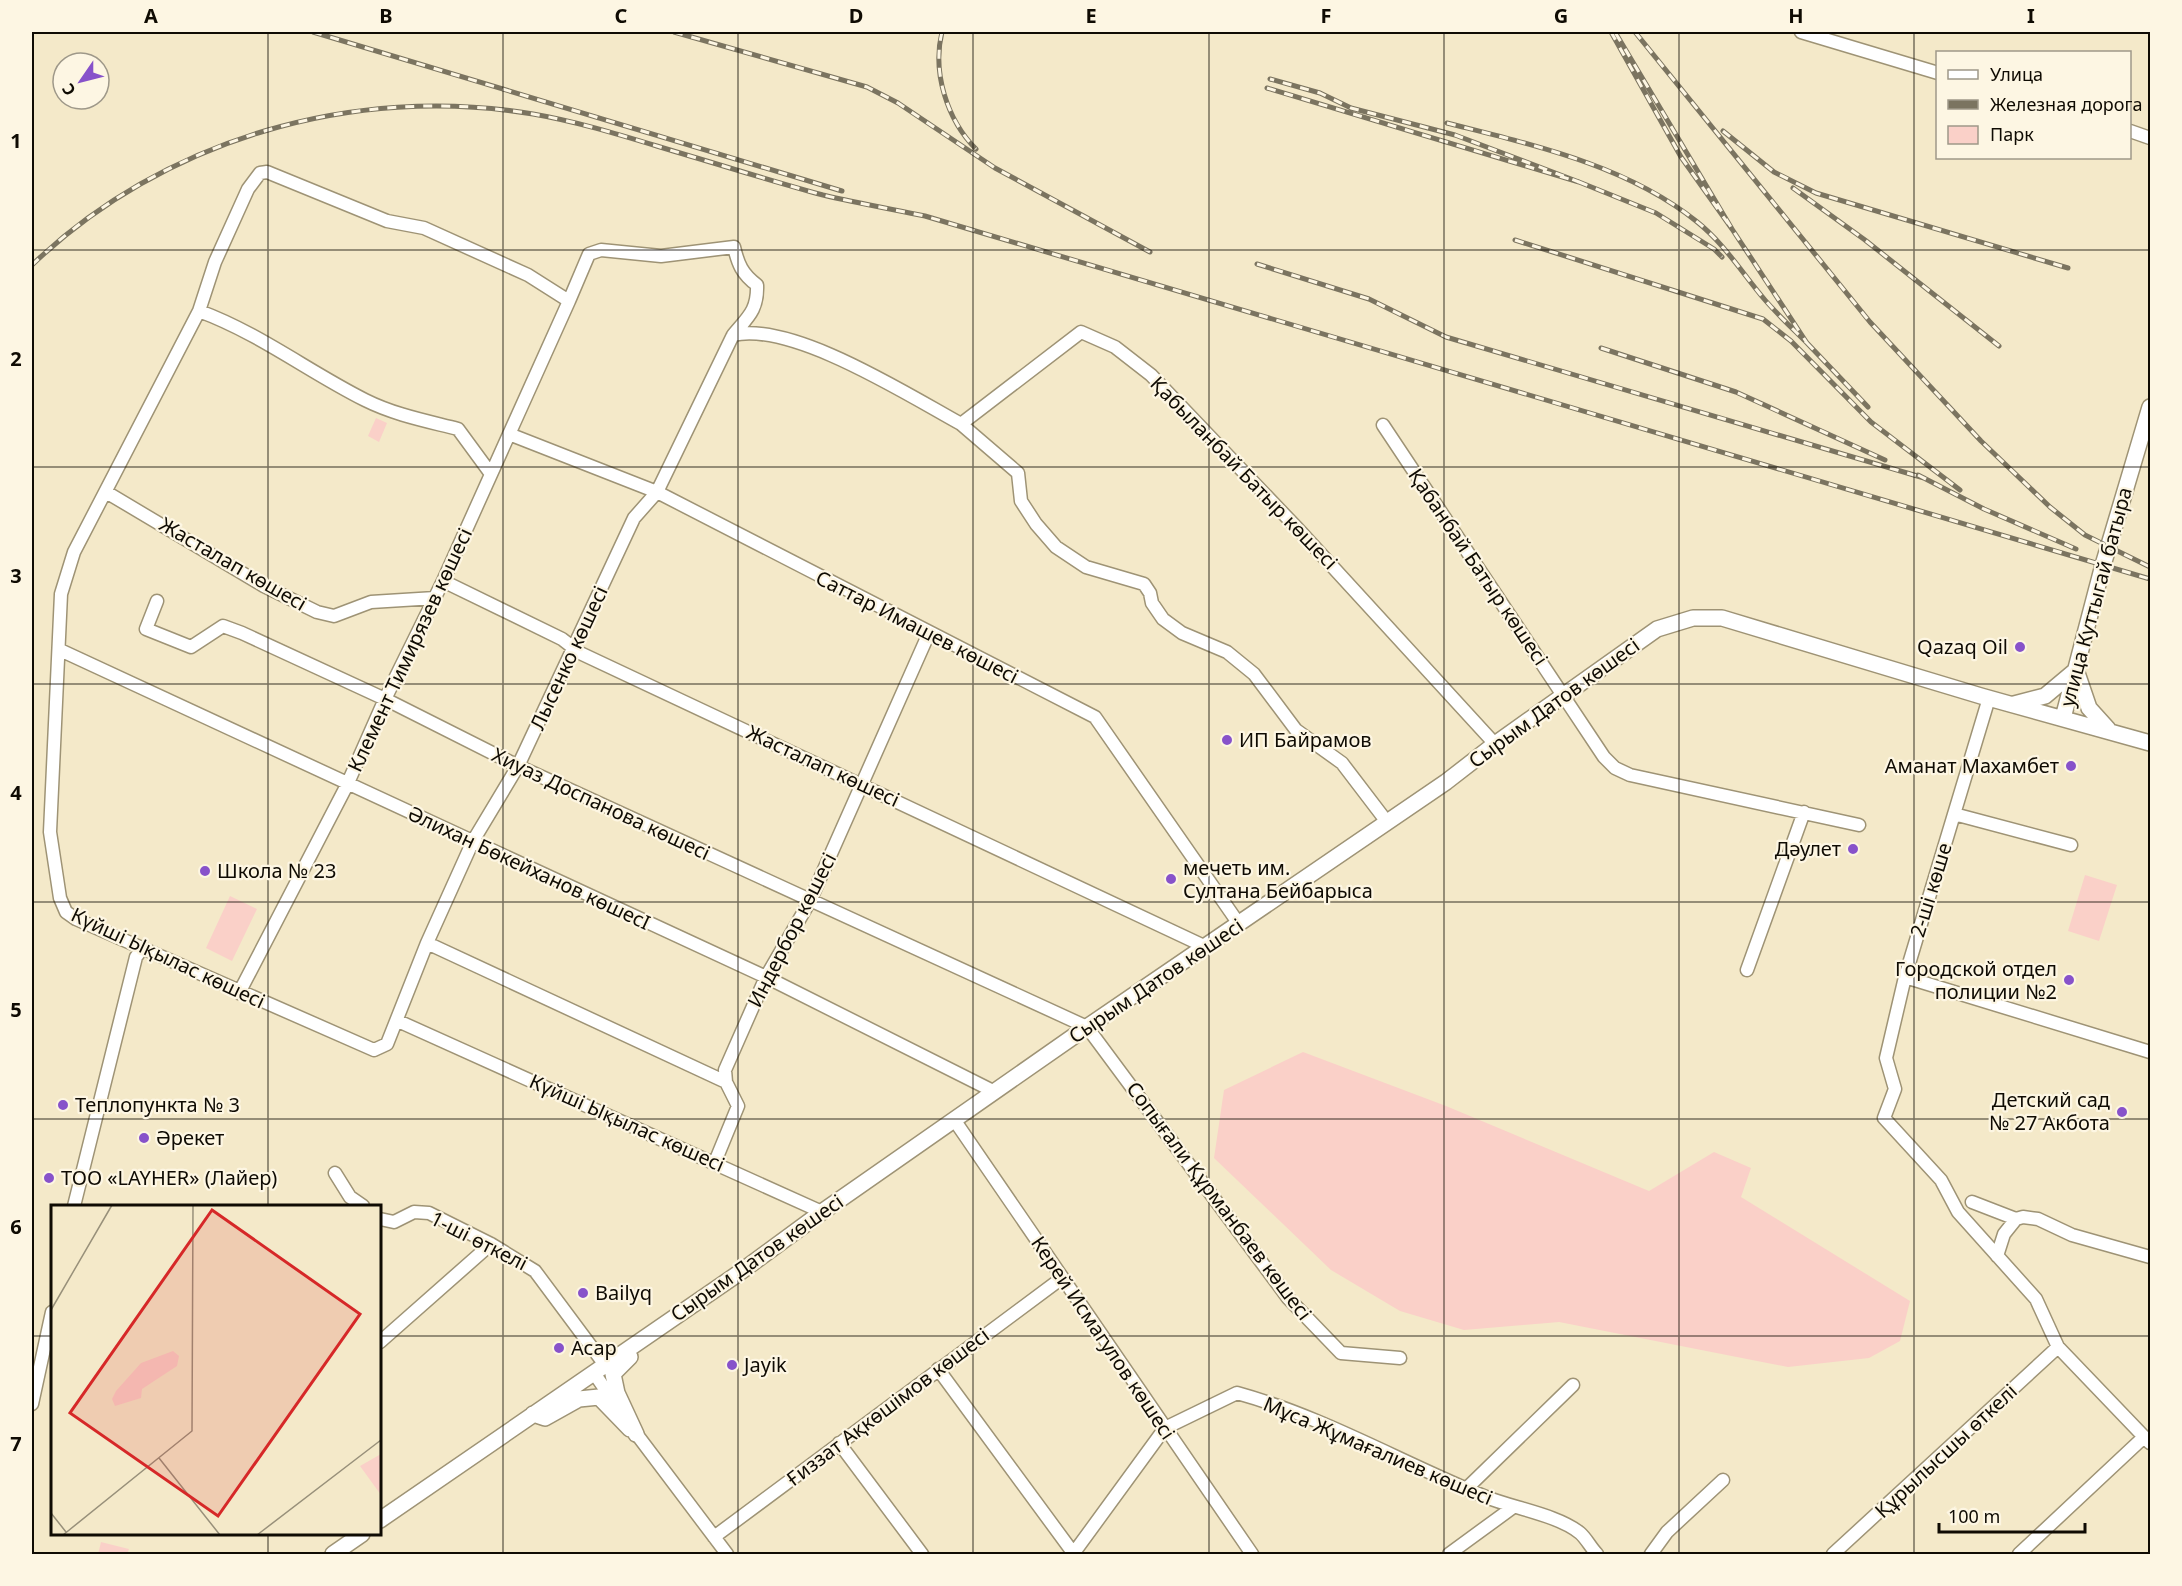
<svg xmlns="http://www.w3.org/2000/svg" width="2182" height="1586" font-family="'Noto Sans',sans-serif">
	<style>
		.green { fill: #fad0c8 }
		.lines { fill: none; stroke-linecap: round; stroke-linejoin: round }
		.minor-casing { stroke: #9e9375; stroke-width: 15 }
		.major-casing { stroke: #9e9375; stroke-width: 18 }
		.minor { stroke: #fff; stroke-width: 12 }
		.major { stroke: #fff; stroke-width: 15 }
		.rail-casing { stroke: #7b7460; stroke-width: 5 }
		.rail { stroke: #fdf6e3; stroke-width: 3; stroke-dasharray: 9; stroke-linecap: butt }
		.grid { fill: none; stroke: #0f0b03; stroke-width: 1.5; stroke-opacity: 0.55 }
		.poi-dot { fill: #8752ca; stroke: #fdf6e3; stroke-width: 2 }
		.labels { text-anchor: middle; stroke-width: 4.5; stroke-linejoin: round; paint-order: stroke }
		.street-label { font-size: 20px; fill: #0f0b03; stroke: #fdf6e3 }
		.poi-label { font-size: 20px; fill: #0f0b03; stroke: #fdf6e3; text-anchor: start }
		.inset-road { fill: none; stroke: #98907a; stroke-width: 1.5 }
		.view { fill: #d62828; fill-opacity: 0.15; stroke: #d62828; stroke-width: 3 }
		.inset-edge { fill: none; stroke: #0f0b03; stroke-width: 3 }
		.neatline { fill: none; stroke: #0f0b03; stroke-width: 2 }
		.grid-label { font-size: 20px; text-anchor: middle; font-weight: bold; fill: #0f0b03 }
	</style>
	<rect width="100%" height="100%" fill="#f4e9c9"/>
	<!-- green -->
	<path class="green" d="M 376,418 L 387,423 L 379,442 L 368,436 Z
		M 2085,875 L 2117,885 L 2099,941 L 2068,931 Z
		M 230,896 L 257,909 L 232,961 L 206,948 Z
		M 1303,1052 L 1446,1106 L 1649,1191 L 1714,1152 L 1751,1168 L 1741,1197 L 1910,1301 L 1900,1341 L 1869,1358 L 1788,1367 L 1559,1322 L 1464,1330 L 1400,1311 L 1331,1270 L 1214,1158 L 1224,1090 Z
		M 101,1542 L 129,1549 L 127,1554 L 98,1554 Z"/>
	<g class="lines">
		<defs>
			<path id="minor" d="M 1801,32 L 1938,73
				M 2130,131 L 2150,138
				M 199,311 C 259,333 309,372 365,400 C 395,415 427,421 458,429 L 491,474
				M 733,335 L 657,492 L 634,518 L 518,766 L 473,841 L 427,943 L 387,1044 L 374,1050 L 76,919 L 66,912 L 60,898 L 50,832 L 61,594 L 74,552 L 199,311 L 215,262 L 248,189 L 260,173 L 267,172 L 387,221 L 424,228 L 528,275 L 569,301 L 589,254 L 601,250 L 661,256 L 734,247 C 738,264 742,274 757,285 C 758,310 748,317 733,335 C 792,321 908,395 961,424 L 1081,332 L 1115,347 L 1151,375 L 1298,529 L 1495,744
				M 961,424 L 1018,473 L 1021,501 L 1036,524 L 1056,547 L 1086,567 L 1144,584 L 1150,593 L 1152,603 L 1163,619 L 1182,633 L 1227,652 L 1254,674 L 1296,730 L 1342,763 L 1387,822
				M 1383,425 L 1604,757 L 1615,768 L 1630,775 L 1859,825
				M 509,434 L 657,492 L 1095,717 L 1239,924
				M 106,492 L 264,586 L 317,612 L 334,616 L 371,602 L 435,598
				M 443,581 L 562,639 L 580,653 L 1206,947
				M 157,601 L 146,629 L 191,647 L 223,626 L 242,633 L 385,699 L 518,766 L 1087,1027 L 1288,1298 L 1341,1353 L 1400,1358
				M 60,650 L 766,977 L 995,1092
				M 1989,698 L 1905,977 L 1886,1058 L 1895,1089 L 1884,1118 L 1941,1180 L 1958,1212 L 2036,1299 L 2058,1347 L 2150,1443
				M 1954,814 L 2071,845
				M 427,943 L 726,1082
				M 1747,970 L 1804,812
				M 1905,977 L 2150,1052
				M 239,993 L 347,785 L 385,699 L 443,581 L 569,301
				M 398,1021 L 822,1212
				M 955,1121 L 1252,1554
				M 715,1162 L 738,1106 L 726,1082 L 725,1070 L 766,977 L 810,901 L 929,633
				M 335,1173 L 350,1197 L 363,1206
				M 1972,1202 L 2016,1219
				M 74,1206 L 136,957 L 142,949
				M 380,1219 L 394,1222 L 414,1212 L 429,1213 L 491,1244 L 535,1271 L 605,1365
				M 1997,1256 L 2004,1234 L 2016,1219 L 2023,1217 L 2038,1219 L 2072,1235 L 2150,1257
				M 380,1342 L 491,1244
				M 938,1369 L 1074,1554
				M 594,1373 L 620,1411
				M 32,1404 L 52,1312
				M 632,1428 L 727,1554
				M 839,1443 L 922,1554
				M 1466,1489 L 1573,1385
				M 714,1537 L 1062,1278
				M 1073,1554 L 1165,1428 L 1237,1393 C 1324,1417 1402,1463 1486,1497 C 1513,1508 1558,1515 1580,1533 C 1586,1538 1591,1548 1597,1554
				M 1449,1554 L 1512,1508
				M 1651,1554 L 1667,1532 L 1723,1480
				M 1833,1554 L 2058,1347
				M 2019,1554 L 2144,1437"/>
			<path id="major" d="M 2014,704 L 2045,696 L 2076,670 L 2089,708 L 2108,729
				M 2063,718 L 2103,565 L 2150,407
				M 630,1357 L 613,1374 L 617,1393 L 636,1434
				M 533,1414 L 545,1418 L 579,1399 L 599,1397 L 630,1429
				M 380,1520 L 739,1273 L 822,1212 L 1087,1027 L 1446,782 L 1495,744 L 1657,629 L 1693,618 L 1722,618 L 1981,696 L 2150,743
				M 333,1554 L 362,1534"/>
		</defs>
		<!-- minor casing -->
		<use href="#minor" class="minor-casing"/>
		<!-- major casing -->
		<use href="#major" class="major-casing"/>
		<!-- minor -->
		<use href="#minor" class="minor"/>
		<!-- major -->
		<use href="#major" class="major"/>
		<defs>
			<path id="rail" d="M 313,32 L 842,191
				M 674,32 L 867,87 L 898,103 L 995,168 L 1150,252
				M 942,32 C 932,72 947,120 976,149
				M 1611,32 L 1681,157 L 1732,229 L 1615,32
				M 1635,32 L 1870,322 L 1981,441 L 2050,507 L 2085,535 L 2150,567
				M 1267,88 L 1579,182 L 1455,135 L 1351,108 L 1320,93 L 1270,79
				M 1447,123 C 1533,145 1626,165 1696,221 C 1724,243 1742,273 1765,300 C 1778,315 1793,329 1807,343 L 1732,229
				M 1723,131 L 1774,172 L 1816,193 L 2068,268
				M 1579,182 L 1656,213 L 1714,249 L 1722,257
				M 1793,188 L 1865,240 L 1999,346
				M 1515,240 L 1763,319 L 1791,341 L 1871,422 L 1960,490
				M 1257,264 L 1369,299 L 1446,337 L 1924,478
				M 32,265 C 163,139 354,84 533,114 C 586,123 639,141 690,156 C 734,169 778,183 823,195 C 857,203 891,209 925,216 L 2150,579
				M 1807,343 L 1868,407
				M 1601,348 L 1736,392 L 1885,460
				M 1918,475 L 1984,509 L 2076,549"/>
		</defs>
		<!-- rail casing -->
		<use href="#rail" class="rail-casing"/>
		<!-- rail -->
		<use href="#rail" class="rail"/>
	</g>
	<!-- grid -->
	<path class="grid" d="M 268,32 L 268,1206M 503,32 L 503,1554M 738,32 L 738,1554M 973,32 L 973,1554M 1209,32 L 1209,1554M 1444,32 L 1444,1554M 1679,32 L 1679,1554M 1914,32 L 1914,1554M 32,250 L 2150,250M 32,467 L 2150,467M 32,684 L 2150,684M 32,902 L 2150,902M 32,1119 L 2150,1119M 32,1336 L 52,1336M 380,1336 L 2150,1336M 268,1534 L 268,1554"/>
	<!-- markers -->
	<g class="poi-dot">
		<circle cx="2020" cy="647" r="6"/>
		<circle cx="1227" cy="740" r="6"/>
		<circle cx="2071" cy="766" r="6"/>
		<circle cx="1853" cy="849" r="6"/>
		<circle cx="205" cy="871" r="6"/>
		<circle cx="1171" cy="879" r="6"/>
		<circle cx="2069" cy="980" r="6"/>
		<circle cx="63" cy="1105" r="6"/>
		<circle cx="2122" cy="1112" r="6"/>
		<circle cx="144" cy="1138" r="6"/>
		<circle cx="49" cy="1178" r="6"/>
		<circle cx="583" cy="1293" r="6"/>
		<circle cx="559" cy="1348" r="6"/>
		<circle cx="732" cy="1365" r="6"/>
	</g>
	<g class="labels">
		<!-- street labels -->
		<g class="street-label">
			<text transform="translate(1244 473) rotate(46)" y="7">Қабыланбай Батыр көшесі</text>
			<text transform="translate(233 564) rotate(30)" y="7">Жасталап көшесі</text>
			<text transform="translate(1478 567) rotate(56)" y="7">Қабанбай Батыр көшесі</text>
			<text transform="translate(2096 597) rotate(-75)" y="7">улица Куттыгай батыра</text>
			<text transform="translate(917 627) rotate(27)" y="7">Саттар Имашев көшесі</text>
			<text transform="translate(410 650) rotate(-65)" y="7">Клемент Тимирязев көшесі</text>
			<text transform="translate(569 658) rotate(-65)" y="7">Лысенко көшесі</text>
			<text transform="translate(1554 703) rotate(-36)" y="7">Сырым Датов көшесі</text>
			<text transform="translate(823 766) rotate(25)" y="7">Жасталап көшесі</text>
			<text transform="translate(601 804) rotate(25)" y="7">Хиуаз Доспанова көшесі</text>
			<text transform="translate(529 868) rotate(25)" y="7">Әлихан Бөкейханов көшесI</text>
			<text transform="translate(1931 890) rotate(-73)" y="7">2-ші көше</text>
			<text transform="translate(792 930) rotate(-63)" y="7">Индербор көшесі</text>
			<text transform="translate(168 958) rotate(25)" y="7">Күйші Ықылас көшесі</text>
			<text transform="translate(1156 981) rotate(-34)" y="7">Сырым Датов көшесі</text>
			<text transform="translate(627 1123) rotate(24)" y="7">Күйші Ықылас көшесі</text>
			<text transform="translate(1219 1201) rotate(53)" y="7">Сопығали Құрманбаев көшесі</text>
			<text transform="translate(479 1241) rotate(27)" y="7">1-ші өткелі</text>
			<text transform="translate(757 1258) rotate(-35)" y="7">Сырым Датов көшесі</text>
			<text transform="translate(1103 1338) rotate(56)" y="7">Керей Исмагулов көшесі</text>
			<text transform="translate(888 1407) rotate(-37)" y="7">Ғиззат Ақкөшімов көшесi</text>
			<text transform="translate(1378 1451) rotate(23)" y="7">Мұса Жұмағалиев көшесі</text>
			<text transform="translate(1946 1451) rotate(-43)" y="7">Құрылысшы өткелі</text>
		</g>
		<!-- poi labels -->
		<g class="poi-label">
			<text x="2008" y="654" text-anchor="end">Qazaq Oil</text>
			<text x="1239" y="747">ИП Байрамов</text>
			<text x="2059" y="773" text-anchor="end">Аманат Махамбет</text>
			<text x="1841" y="856" text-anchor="end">Дәулет</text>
			<text x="1183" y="875">мечеть им.<tspan x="1183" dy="23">Султана Бейбарыса</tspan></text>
			<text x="217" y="878">Школа № 23</text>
			<text x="2057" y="976" text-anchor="end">Городской отдел<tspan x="2057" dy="23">полиции №2</tspan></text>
			<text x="2110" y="1107" text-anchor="end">Детский сад<tspan x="2110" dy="23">№ 27 Акбота</tspan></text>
			<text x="75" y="1112">Теплопункта № 3</text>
			<text x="156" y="1145">Әрекет</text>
			<text x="61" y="1185">ТОО «LAYHER» (Лайер)</text>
			<text x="595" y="1300">Bailyq</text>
			<text x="571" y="1355">Асар</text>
			<text x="744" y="1372">Jayik</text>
		</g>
	</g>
	<!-- overview -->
	<g transform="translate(51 1205)">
		<rect width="330" height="330" fill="#f4e9c9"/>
		<path d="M 122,146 L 128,151 L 126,161 L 91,184 L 90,193 L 64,201 L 61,194 L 65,186 L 90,158 ZM 330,249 L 330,290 L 309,261 Z" fill="#fad0c8"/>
		<path class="inset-road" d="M 0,105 L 61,0M 108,253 L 169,330M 0,308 L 15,327M 12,330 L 141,226 L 142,0M 206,330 L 330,235"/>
		<path class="view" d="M 161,5 L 309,109 L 167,311 L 19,208 Z"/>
		<rect width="330" height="330" class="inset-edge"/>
	</g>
	<!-- border -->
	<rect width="2182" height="1586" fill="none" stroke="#fdf6e3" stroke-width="66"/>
	<!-- legend -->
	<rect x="1936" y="51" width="195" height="108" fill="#fdf6e3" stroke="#9e9889" stroke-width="1.5"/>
	<rect x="1948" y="70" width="30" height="9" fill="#ffffff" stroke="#9e9889" stroke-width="1.5"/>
	<text x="1990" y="81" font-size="18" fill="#0f0b03">Улица</text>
	<rect x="1948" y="100" width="30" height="9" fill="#7b7460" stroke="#9e9889" stroke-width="1.5"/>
	<text x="1990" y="111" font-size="18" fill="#0f0b03">Железная дорога</text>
	<rect x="1948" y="126" width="30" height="18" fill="#fad0c8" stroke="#9e9889" stroke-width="1.5"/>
	<text x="1990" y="141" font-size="18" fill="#0f0b03">Парк</text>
	<!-- north arrow -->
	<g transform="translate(81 81) rotate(235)"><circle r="28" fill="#fdf6e3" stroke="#9e9889" stroke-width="1.5"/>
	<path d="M0-4.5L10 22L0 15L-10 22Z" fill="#8752ca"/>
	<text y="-9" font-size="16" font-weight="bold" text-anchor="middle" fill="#0f0b03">С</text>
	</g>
	<!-- scale -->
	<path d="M1939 1523v9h146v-9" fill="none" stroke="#0f0b03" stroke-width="3"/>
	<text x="1948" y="1523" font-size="18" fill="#0f0b03" stroke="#fdf6e3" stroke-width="4.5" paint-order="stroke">100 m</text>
	<rect x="33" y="33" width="2116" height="1520" class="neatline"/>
	<g class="grid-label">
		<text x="151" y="23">A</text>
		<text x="386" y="23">B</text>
		<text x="621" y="23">C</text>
		<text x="856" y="23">D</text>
		<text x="1091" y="23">E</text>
		<text x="1326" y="23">F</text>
		<text x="1561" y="23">G</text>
		<text x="1796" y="23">H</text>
		<text x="2031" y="23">I</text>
		<text x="16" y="148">1</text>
		<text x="16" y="366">2</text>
		<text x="16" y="583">3</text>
		<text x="16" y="800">4</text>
		<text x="16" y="1017">5</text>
		<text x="16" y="1234">6</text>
		<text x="16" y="1451">7</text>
	</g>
</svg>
